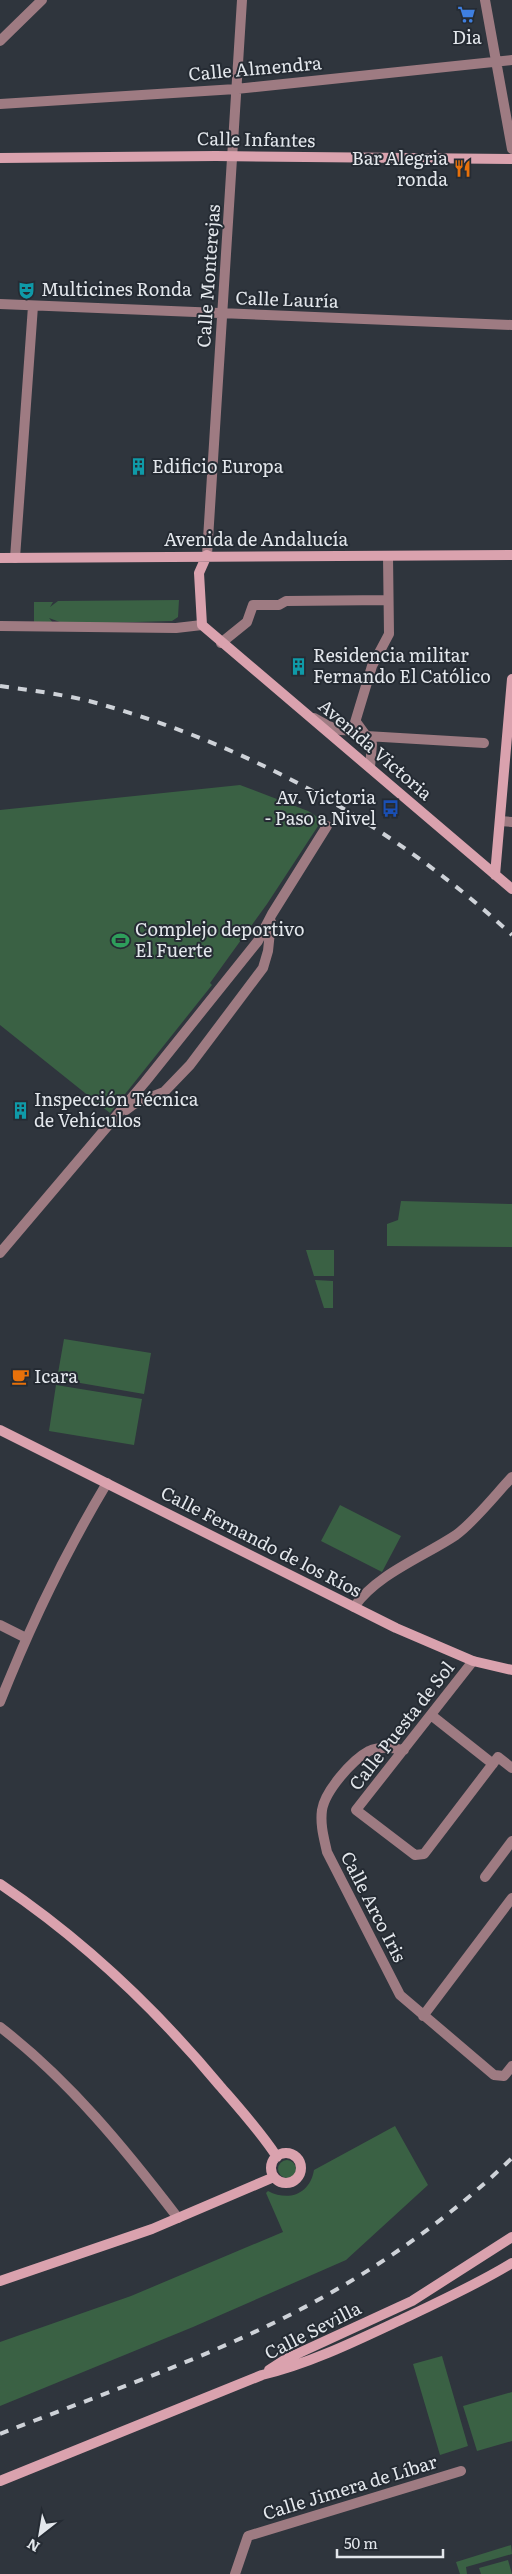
<svg xmlns="http://www.w3.org/2000/svg" width="512" height="2574" font-family="Literata,serif">
	<style>
		.green { fill: #3a6144 }
		.lines { fill: none; stroke-linecap: round; stroke-linejoin: round }
		.street { stroke: #9e7b82; stroke-width: 10 }
		.secondary { stroke: #daa2ae; stroke-width: 10 }
		.rail { stroke: #ced2d8; stroke-width: 4; stroke-dasharray: 9 9; stroke-linecap: butt }
		.labels { text-anchor: middle; stroke-width: 4; stroke-linejoin: round; paint-order: stroke }
		.poi-label { font-size: 18px; fill: #e3e7ec; stroke: #252b33; text-anchor: start }
		.street-label { font-size: 18px; fill: #e3e7ec; stroke: #252b33 }
	</style>
	<rect width="100%" height="100%" fill="#2f353d"/>
	<!-- green -->
	<path class="green" d="M 179,600 L 178,617 L 172,621 L 65,624 L 49,618 L 54,624 L 34,624 L 34,602 L 53,602 L 50,607 L 58,601 Z
		M 240,785 L 308,811 L 322,820 L 267,904 L 210,983 L 212,985 L 110,1113 L 0,1025 L 0,810 Z
		M 401,1201 L 512,1204 L 512,1247 L 387,1246 L 387,1224 L 398,1220 Z
		M 306,1250 L 334,1250 L 334,1276 L 314,1276 Z
		M 315,1280 L 333,1281 L 333,1308 L 324,1308 Z
		M 64,1339 L 151,1353 L 144,1394 L 57,1379 Z
		M 56,1385 L 142,1399 L 134,1445 L 49,1431 Z
		M 340,1505 L 401,1536 L 382,1572 L 321,1541 Z
		M 395,2126 L 428,2185 L 346,2260 L 193,2327 L 0,2406 L 0,2342 L 131,2296 L 283,2232 L 266,2193 L 268,2191 C 289,2202 310,2194 314,2170 Z
		M278 2169a9 9 0 1 1 18 0a9 9 0 1 1-18 0Z
		M 442,2356 L 468,2446 L 440,2455 L 413,2364 Z
		M 512,2392 L 512,2441 L 477,2451 L 463,2406 Z
		M 511,2545 L 512,2554 L 466,2567 L 467,2574 L 460,2574 L 456,2562 Z
		M 508,2560 L 512,2574 L 481,2574 L 479,2568 Z"/>
	<g class="lines">
		<!-- street -->
		<path class="street" d="M 485,0 L 512,149
			M 0,41 L 42,0
			M 0,104 L 236,89 L 512,60
			M 0,304 L 512,325
			M 207,555 L 242,0
			M 15,558 L 33,306
			M 0,626 L 176,628 L 202,625
			M 221,643 L 247,622 L 253,605 L 279,605 L 286,601 L 388,600
			M 314,718 C 326,724 339,734 353,729 L 372,666 L 389,634 L 388,556
			M 356,722 L 372,744 L 370,767
			M 366,736 L 484,743
			M 500,821 L 512,822
			M 126,1110 L 134,1104 L 164,1092 L 190,1065 L 263,968 L 268,951 L 271,922
			M 0,1253 L 145,1082 L 258,941 L 272,914 L 327,826
			M 354,1607 C 377,1574 423,1557 456,1535 C 475,1521 496,1494 512,1477
			M 0,1625 L 26,1638
			M 473,1661 L 356,1810 L 415,1855 L 424,1854 L 498,1757 L 512,1768
			M 0,1702 C 30,1626 65,1553 107,1483
			M 431,1715 L 493,1764
			M 404,1750 C 392,1748 380,1746 369,1751 C 352,1760 325,1791 322,1810 C 320,1825 324,1838 327,1852 L 400,1995 L 494,2075 L 504,2076 L 512,2066
			M 485,1877 L 512,1841
			M 423,2016 L 512,1898
			M 0,2027 C 69,2080 126,2150 178,2218
			M 235,2574 L 248,2536 L 461,2471"/>
		<!-- secondary -->
		<path class="secondary" d="M 0,158 L 216,156 L 512,159
			M 207,555 L 199,573 L 202,625 L 512,889
			M 0,558 L 512,555
			M 495,875 L 512,679
			M 0,1430 L 396,1628 L 473,1661 L 512,1670
			M 0,1884 C 83,1940 156,2009 220,2086 C 240,2109 260,2131 277,2157
			M271 2168a15 15 0 1 1 30 0a15 15 0 1 1-30 0Z
			M 0,2281 L 152,2229 L 274,2177
			M 269,2370 L 286,2359 L 412,2301 L 512,2237
			M 0,2481 L 262,2375 C 312,2363 360,2339 407,2317 C 442,2300 478,2284 512,2263"/>
		<!-- rail -->
		<path class="rail" d="M 0,686 C 30,690 60,694 89,701 C 246,743 394,825 512,935
			M 0,2434 C 109,2391 224,2353 327,2295 C 394,2257 456,2212 512,2158"/>
	</g>
	<!-- icons -->
	<defs>
		<symbol id="supermarket-bare" viewBox="-9 -9 18 18"><path d="M-6-5.5h2.5l.6 2H6L4.5 2H-2.5L-4.4-4H-6ZM-1.5 3.2a1.3 1.3 0 1 0 .1 0ZM3 3.2a1.3 1.3 0 1 0 .1 0Z" fill="#3f7fe0" stroke="#252b33" stroke-width="2.5" paint-order="stroke"/></symbol>
		<symbol id="restaurant-bare" viewBox="-9 -9 18 18"><path d="M-5-6h1v4h1v-4h1v4h1v-4h1v5L-1.5 .5V6h-2V.5L-5-1ZM5-6V6H3V1.5H1.5Q1.5-4 5-6Z" fill="#e8710a" stroke="#252b33" stroke-width="2.5" paint-order="stroke"/></symbol>
		<symbol id="theatre-bare" viewBox="-9 -9 18 18"><path d="M-5-5.5Q0-4 5-5.5V0Q5 5 0 6Q-5 5-5 0ZM-3.3-2.5H-1v1.5H-3.3ZM1-2.5H3.3v1.5H1ZM-2.8 1Q0 5.5 2.8 1Z" fill="#0f9aa8" stroke="#252b33" stroke-width="2.5" paint-order="stroke"/></symbol>
		<symbol id="building-bare" viewBox="-9 -9 18 18"><path d="M-4-6H4V6H1V3H-1V6H-4ZM-2.5-4.3h1.7v1.8h-1.7ZM.8-4.3h1.7v1.8H.8ZM-2.5-1h1.7V.8h-1.7ZM.8-1h1.7V.8H.8Z" fill="#0f9aa8" stroke="#252b33" stroke-width="2.5" paint-order="stroke"/></symbol>
		<symbol id="bus-bare" viewBox="-9 -9 18 18"><path d="M-5-6H5V4H4V6H2V4H-2V6H-4V4H-5ZM-3.5-4V0h7V-4ZM-3.5 1.2v1.5H-2V1.2ZM2 1.2v1.5H3.5V1.2Z" fill="#1a4fb4" stroke="#252b33" stroke-width="2.5" paint-order="stroke"/></symbol>
		<symbol id="stadium-bare" viewBox="-9 -9 18 18"><path d="M0-5a6.5 5 0 1 0 0 10a6.5 5 0 1 0 0-10ZM-3.5-1.8h7v3.6h-7Z" fill="#2e9e5b" stroke="#252b33" stroke-width="2.5" paint-order="stroke"/></symbol>
		<symbol id="cafe-bare" viewBox="-9 -9 18 18"><path d="M-5.5-4.5H6V0H3Q3 3.5 0 3.5H-2.5Q-5.5 3.5-5.5 0ZM3-3.2v2h1.7v-2ZM-6 4.5H4V6H-6Z" fill="#e8710a" stroke="#252b33" stroke-width="2.5" paint-order="stroke"/></symbol>
	</defs>
	<g fill-rule="evenodd">
		<use href="#supermarket-bare" x="454" y="2" width="25" height="25"/>
		<use href="#restaurant-bare" x="450" y="156" width="25" height="25"/>
		<use href="#theatre-bare" x="14" y="278" width="25" height="25"/>
		<use href="#building-bare" x="126" y="454" width="25" height="25"/>
		<use href="#building-bare" x="286" y="654" width="25" height="25"/>
		<use href="#bus-bare" x="378" y="796" width="25" height="25"/>
		<use href="#stadium-bare" x="108" y="928" width="25" height="25"/>
		<use href="#building-bare" x="8" y="1098" width="25" height="25"/>
		<use href="#cafe-bare" x="8" y="1364" width="25" height="25"/>
	</g>
	<g class="labels">
		<!-- poi labels -->
		<g class="poi-label">
			<text x="467" y="44" text-anchor="middle">Dia</text>
			<text x="448" y="165" text-anchor="end">Bar Alegria<tspan x="448" dy="21">ronda</tspan></text>
			<text x="41" y="296">Multicines Ronda</text>
			<text x="152" y="473">Edificio Europa</text>
			<text x="313" y="662">Residencia militar<tspan x="313" dy="21">Fernando El Católico</tspan></text>
			<text x="376" y="804" text-anchor="end">Av. Victoria<tspan x="376" dy="21">- Paso a Nivel</tspan></text>
			<text x="135" y="936">Complejo deportivo<tspan x="135" dy="21">El Fuerte</tspan></text>
			<text x="34" y="1106">Inspección Técnica<tspan x="34" dy="21">de Vehículos</tspan></text>
			<text x="34" y="1383">Icara</text>
		</g>
		<!-- street labels -->
		<g class="street-label">
			<text transform="translate(255 69) rotate(-5)" y="6">Calle Almendra</text>
			<text transform="translate(256 140) rotate(1)" y="6">Calle Infantes</text>
			<text transform="translate(209 276) rotate(-86)" y="6">Calle Monterejas</text>
			<text transform="translate(287 300) rotate(2)" y="6">Calle Lauría</text>
			<text x="256" y="546">Avenida de Andalucía</text>
			<text transform="translate(375 750) rotate(41)" y="6">Avenida Victoria</text>
			<text transform="translate(261 1542) rotate(27)" y="6">Calle Fernando de los Ríos</text>
			<text transform="translate(402 1726) rotate(-52)" y="6">Calle Puesta de Sol</text>
			<text transform="translate(373 1907) rotate(63)" y="6">Calle Arco Iris</text>
			<text transform="translate(313 2331) rotate(-27)" y="6">Calle Sevilla</text>
			<text transform="translate(350 2488) rotate(-17)" y="6">Calle Jimera de Líbar</text>
		</g>
	</g>
	<!-- north arrow -->
	<g transform="translate(40 2534) rotate(211)" stroke="#252b33" stroke-width="4" paint-order="stroke">
	<path d="M0-4L9 19L0 12L-9 19Z" fill="#e3e7ec"/>
	<text y="-8" font-size="14" font-weight="bold" text-anchor="middle" fill="#e3e7ec">N</text>
	</g>
	<!-- scale -->
	<path d="M337 2549v8h106v-8" fill="none" stroke="#e3e7ec" stroke-width="2.5"/>
	<text x="344" y="2549" font-size="15" fill="#e3e7ec" stroke="#252b33" stroke-width="4" paint-order="stroke">50 m</text>
</svg>
